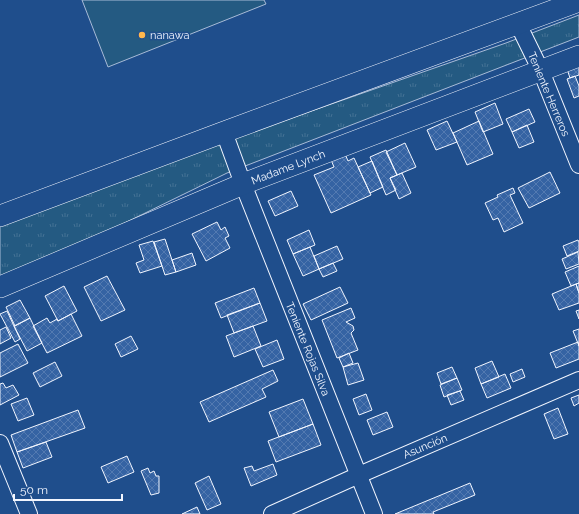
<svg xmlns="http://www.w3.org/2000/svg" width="579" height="514" font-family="Raleway,sans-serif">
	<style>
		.grass { fill: url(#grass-tufts); stroke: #a8bbd7 }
		.pitch { fill: #245a82; stroke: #a8bbd7 }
		.building { fill: url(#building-cross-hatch); stroke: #f2f6ff }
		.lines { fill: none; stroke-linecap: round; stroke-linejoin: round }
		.minor-casing { stroke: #f2f6ff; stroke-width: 18 }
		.major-casing { stroke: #f2f6ff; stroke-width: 22 }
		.minor { stroke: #1f4e8c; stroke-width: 16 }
		.major { stroke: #1f4e8c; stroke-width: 21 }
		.poi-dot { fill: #ffb74d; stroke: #1f4e8c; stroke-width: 1.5 }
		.labels { text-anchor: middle; stroke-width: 3; stroke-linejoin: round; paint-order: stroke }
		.poi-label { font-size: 11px; fill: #f2f6ff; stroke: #1f4e8c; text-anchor: start }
		.street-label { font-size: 11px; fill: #f2f6ff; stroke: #1f4e8c }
	</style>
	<defs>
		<pattern id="grass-tufts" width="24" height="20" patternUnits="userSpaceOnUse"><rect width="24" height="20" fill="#245a82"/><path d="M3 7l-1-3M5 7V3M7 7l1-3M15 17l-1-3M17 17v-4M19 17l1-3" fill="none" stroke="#447295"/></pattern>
		<pattern id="building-cross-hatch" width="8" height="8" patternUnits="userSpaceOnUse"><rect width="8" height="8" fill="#3563a3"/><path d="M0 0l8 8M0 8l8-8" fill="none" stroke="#537ab1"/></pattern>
	</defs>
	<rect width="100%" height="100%" fill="#1f4e8c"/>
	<!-- grass -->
	<path class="grass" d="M 579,15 L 579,37 L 227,173 L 0,284 L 0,224 L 214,145 L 506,43 Z"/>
	<!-- pitch -->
	<path class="pitch" d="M 82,0 L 264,0 L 266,4 L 108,67 Z"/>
	<!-- building -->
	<path class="building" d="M 579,64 L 579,75 L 570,78 L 567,69 Z
		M 575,76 L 579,86 L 579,96 L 574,98 L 567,79 Z
		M 495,103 L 503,124 L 483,132 L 475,112 Z
		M 529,109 L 535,122 L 512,132 L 506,119 Z
		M 447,121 L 457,142 L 436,150 L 427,130 Z
		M 479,121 L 493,154 L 467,165 L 453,133 Z
		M 527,125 L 534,142 L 519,148 L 512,132 Z
		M 405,143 L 416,167 L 397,175 L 386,152 Z
		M 343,149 L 348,161 L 354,158 L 371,195 L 331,213 L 314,175 L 334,167 L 329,155 Z
		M 386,150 L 397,175 L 390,178 L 396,190 L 386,195 L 370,157 Z
		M 372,161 L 383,187 L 370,193 L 358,167 Z
		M 550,172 L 560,193 L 529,208 L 518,188 Z
		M 402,173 L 411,193 L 399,199 L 390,178 Z
		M 513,188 L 515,193 L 510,195 L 523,223 L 504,232 L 498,218 L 493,220 L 485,203 L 498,197 L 497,195 Z
		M 291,191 L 298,206 L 275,216 L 268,201 Z
		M 217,222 L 221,230 L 225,227 L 229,236 L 225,238 L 230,248 L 206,261 L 192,234 Z
		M 309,230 L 315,245 L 293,254 L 287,240 Z
		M 165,239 L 176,272 L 165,275 L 154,242 Z
		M 578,240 L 579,242 L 579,251 L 567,256 L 563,246 Z
		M 153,241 L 162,266 L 140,273 L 136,263 L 144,260 L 139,245 Z
		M 337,246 L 343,259 L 319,269 L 314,256 Z
		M 310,247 L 319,269 L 303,276 L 293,254 Z
		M 578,252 L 579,264 L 566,269 L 562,259 Z
		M 192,253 L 196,265 L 176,272 L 172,260 Z
		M 333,263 L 337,271 L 323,277 L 319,269 Z
		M 579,266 L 579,283 L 571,286 L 565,272 Z
		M 107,276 L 125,310 L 101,321 L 84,287 Z
		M 579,283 L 579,293 L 576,284 Z
		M 576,284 L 579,293 L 579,303 L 559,310 L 552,294 Z
		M 64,286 L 77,311 L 58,321 L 45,296 Z
		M 340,287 L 348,303 L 311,320 L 303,304 Z
		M 254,288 L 260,303 L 221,318 L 215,303 Z
		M 20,300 L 30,318 L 15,326 L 6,307 Z
		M 260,303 L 267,321 L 234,333 L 227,315 Z
		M 351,308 L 355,318 L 346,322 L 353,326 L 354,330 L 351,333 L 358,350 L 337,358 L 322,320 Z
		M 579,310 L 579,319 L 576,311 Z
		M 7,311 L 20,339 L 15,342 L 0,314 Z
		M 71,314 L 82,336 L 47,353 L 33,326 L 47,318 L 50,323 L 57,319 L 58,321 Z
		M 30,318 L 42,343 L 27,351 L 14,326 Z
		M 253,326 L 261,346 L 234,357 L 226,336 Z
		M 6,327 L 11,338 L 0,344 L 0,330 Z
		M 579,329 L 579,346 L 573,331 Z
		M 131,336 L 138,349 L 121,357 L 115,344 Z
		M 277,340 L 284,359 L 263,367 L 255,349 Z
		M 578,342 L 579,346 L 579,359 L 556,368 L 550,353 Z
		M 18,344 L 28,363 L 0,377 L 0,353 Z
		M 349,353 L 353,363 L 343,367 L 339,358 Z
		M 492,361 L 499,377 L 481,384 L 475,368 Z
		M 55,362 L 62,376 L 40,387 L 33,373 Z
		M 358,363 L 364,380 L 348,385 L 343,367 Z
		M 452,367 L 457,378 L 441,384 L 437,373 Z
		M 522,369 L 525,377 L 513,382 L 510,374 Z
		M 273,370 L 278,381 L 262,389 L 266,397 L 209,422 L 200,402 Z
		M 505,374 L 511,388 L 487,398 L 481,384 Z
		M 457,378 L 462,390 L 444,397 L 440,385 Z
		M 3,383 L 6,388 L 13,385 L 19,395 L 0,405 L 0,384 Z
		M 460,391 L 464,400 L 451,405 L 447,395 Z
		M 366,394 L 372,410 L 359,415 L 353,399 Z
		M 579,395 L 579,403 L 574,406 L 571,398 Z
		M 27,398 L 34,415 L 18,421 L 11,404 Z
		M 303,399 L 313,424 L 279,437 L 269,412 Z
		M 558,408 L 568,434 L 554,439 L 544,414 Z
		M 78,410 L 85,428 L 17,452 L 11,435 Z
		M 387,412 L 393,427 L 373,435 L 367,420 Z
		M 313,424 L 321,445 L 276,462 L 268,441 Z
		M 46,442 L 52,457 L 23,468 L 17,452 Z
		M 127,456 L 134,472 L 108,483 L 101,467 Z
		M 273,464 L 277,475 L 251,486 L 244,468 L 252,466 L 254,471 Z
		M 148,468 L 150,473 L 154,471 L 156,476 L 159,476 L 159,493 L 151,495 L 141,471 Z
		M 209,476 L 221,504 L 207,510 L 195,483 Z
		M 470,483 L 475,495 L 433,512 L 434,514 L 395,514 Z
		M 197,507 L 200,514 L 182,514 Z"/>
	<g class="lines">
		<defs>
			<path id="minor" d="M 518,24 L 541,71 L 579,165
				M 224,132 L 243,184 L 374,514
				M 0,443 L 29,514
				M 272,514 L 359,475 L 579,380"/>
			<path id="major" d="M 0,216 L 224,132 L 579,1
				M 0,287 L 243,184 L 579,56"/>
		</defs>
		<!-- minor casing -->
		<use href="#minor" class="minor-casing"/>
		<!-- major casing -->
		<use href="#major" class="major-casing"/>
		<!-- minor -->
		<use href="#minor" class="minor"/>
		<!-- major -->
		<use href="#major" class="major"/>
	</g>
	<!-- markers -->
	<circle class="poi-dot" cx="142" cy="35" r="4"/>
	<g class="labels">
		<!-- poi labels -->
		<g class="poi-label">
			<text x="150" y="39">nanawa</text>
		</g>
		<!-- street labels -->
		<g class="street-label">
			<text transform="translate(549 94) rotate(67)" y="4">Teniente Herreros</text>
			<text transform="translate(288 167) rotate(-21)" y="4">Madame Lynch</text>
			<text transform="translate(308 349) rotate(68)" y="4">Teniente Rojas Silva</text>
			<text transform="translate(425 446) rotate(-23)" y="4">Asunción</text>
		</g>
	</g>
	<!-- scale -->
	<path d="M14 494v6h108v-6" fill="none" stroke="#f2f6ff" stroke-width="2"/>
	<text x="20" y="494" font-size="12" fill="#f2f6ff" stroke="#1f4e8c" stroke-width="3" paint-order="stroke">50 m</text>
</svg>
